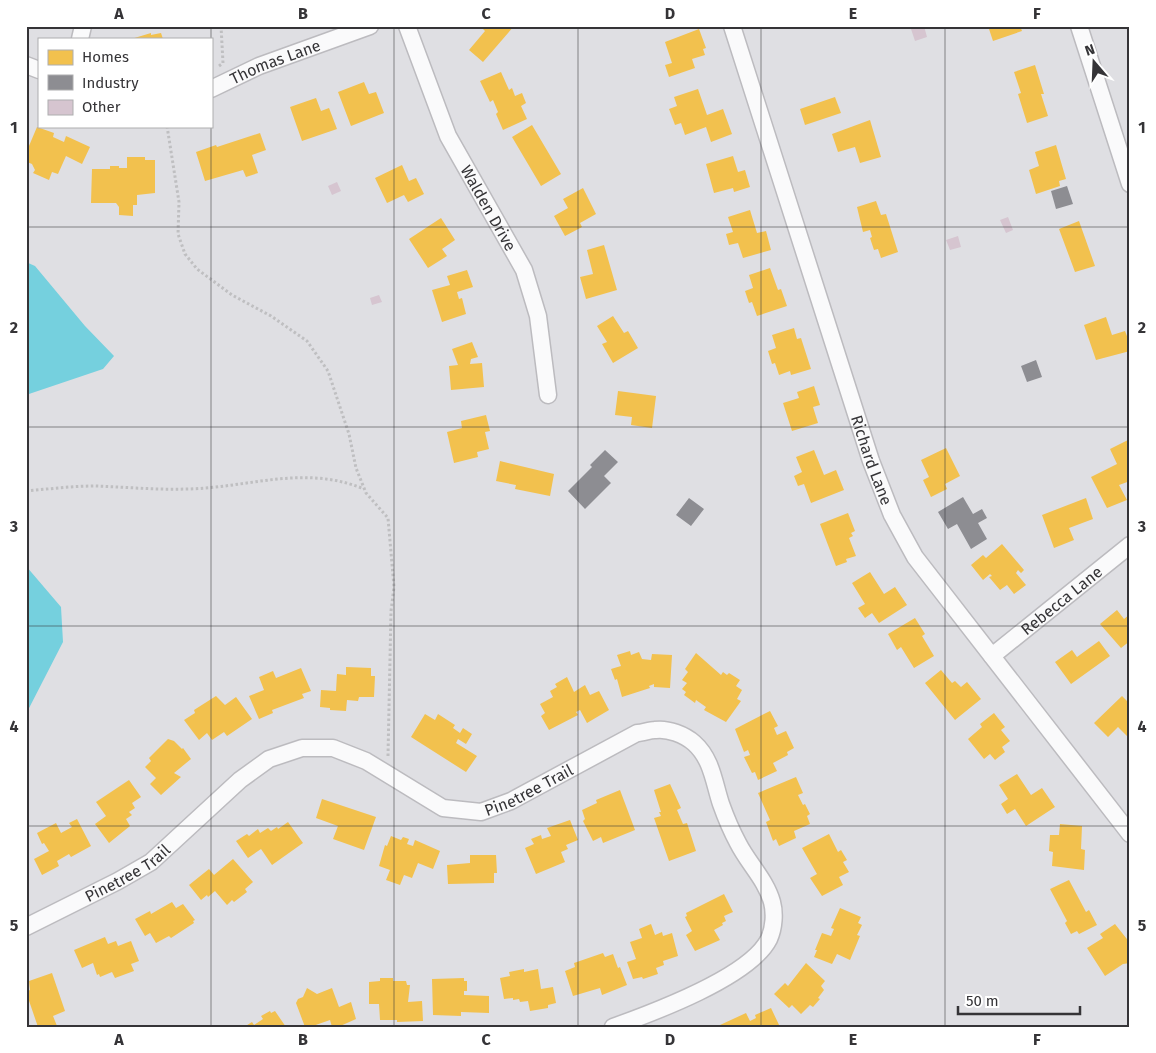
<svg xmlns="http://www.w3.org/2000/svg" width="1156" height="1053" font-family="'Fira Sans',sans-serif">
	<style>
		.water { fill: #75d0de }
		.homes { fill: #f2c14e }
		.industry { fill: #8d8d92 }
		.building { fill: #d6c5d0 }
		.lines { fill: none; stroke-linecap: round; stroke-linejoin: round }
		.street-casing { stroke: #bcbbbf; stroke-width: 19 }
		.path { stroke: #bfbfc1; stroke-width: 3; stroke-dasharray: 2.5 2.5; stroke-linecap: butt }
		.street { stroke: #fafafb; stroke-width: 16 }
		.grid { fill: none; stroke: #353437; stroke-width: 1; stroke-opacity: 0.55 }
		.labels { text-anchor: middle; stroke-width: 5; stroke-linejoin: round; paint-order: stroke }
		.street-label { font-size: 16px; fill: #353437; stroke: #fff }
		.neatline { fill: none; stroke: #353437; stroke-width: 2 }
		.grid-label { font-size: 16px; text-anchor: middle; font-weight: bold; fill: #353437 }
	</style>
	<rect width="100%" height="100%" fill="#dfdfe3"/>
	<!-- water -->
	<path class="water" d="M 26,262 L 35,266 L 85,326 L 114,356 L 103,369 L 26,395 Z
		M 26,566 L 61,607 L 63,642 L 26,714 Z"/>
	<!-- homes -->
	<path class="homes" d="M 485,26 L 514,26 L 483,62 L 469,50 L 485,31 L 483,29 Z
		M 988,26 L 1020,26 L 1022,31 L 993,41 Z
		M 699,29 L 706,48 L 703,49 L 705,55 L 692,59 L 695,68 L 669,77 L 665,65 L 672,63 L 665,42 Z
		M 151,33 L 151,35 L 161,33 L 163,39 L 131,39 Z
		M 1035,65 L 1044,94 L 1041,94 L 1048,116 L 1027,123 L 1018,94 L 1021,93 L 1014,72 Z
		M 501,72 L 509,90 L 512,88 L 515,96 L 522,93 L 526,103 L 521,106 L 527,119 L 503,130 L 496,114 L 498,112 L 493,100 L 490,102 L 480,81 Z
		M 364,82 L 369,94 L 376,92 L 384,113 L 351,126 L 338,92 Z
		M 698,89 L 707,115 L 723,109 L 732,134 L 711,142 L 706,127 L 685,135 L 681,123 L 675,125 L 669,109 L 677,106 L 674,97 Z
		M 835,97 L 841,113 L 805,125 L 800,109 Z
		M 316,98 L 321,111 L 329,108 L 337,129 L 302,141 L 290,107 Z
		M 870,120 L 881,157 L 860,163 L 855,147 L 838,152 L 832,134 Z
		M 532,125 L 561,174 L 541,186 L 512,137 Z
		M 37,127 L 54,133 L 53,137 L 64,142 L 66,136 L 90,147 L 82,164 L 66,156 L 58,174 L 52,172 L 49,180 L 33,173 L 35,170 L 32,164 L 27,162 L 26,153 Z
		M 260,133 L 266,150 L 252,155 L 258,173 L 246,177 L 243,170 L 205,181 L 196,152 L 216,145 L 217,147 Z
		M 1056,145 L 1066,179 L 1059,181 L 1060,186 L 1036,194 L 1029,170 L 1039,166 L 1035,152 Z
		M 733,156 L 738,172 L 745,170 L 750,187 L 734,192 L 733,188 L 714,193 L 706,164 Z
		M 127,157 L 145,157 L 145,160 L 155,160 L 155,193 L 137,195 L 137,205 L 133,205 L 133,216 L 119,215 L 119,207 L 116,203 L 91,203 L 92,169 L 110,169 L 110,166 L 119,166 L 119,168 L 127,168 Z
		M 402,165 L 409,181 L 416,178 L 424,194 L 408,202 L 404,195 L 387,203 L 375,178 Z
		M 583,188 L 596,214 L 580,223 L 582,227 L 565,236 L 554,216 L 568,208 L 563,199 Z
		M 876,201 L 881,215 L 886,214 L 898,252 L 881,258 L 878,249 L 874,250 L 870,238 L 872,237 L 870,230 L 863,232 L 857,207 Z
		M 750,210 L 757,233 L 766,231 L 771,250 L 743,258 L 738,243 L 729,245 L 726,234 L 733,232 L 728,217 Z
		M 441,218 L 455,240 L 442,249 L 447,256 L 428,268 L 409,239 Z
		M 1079,221 L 1095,266 L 1075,272 L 1059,229 Z
		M 604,245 L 617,290 L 586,299 L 580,277 L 593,274 L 587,250 Z
		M 770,268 L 778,290 L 781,289 L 787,306 L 757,316 L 752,302 L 749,303 L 745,291 L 753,288 L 749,275 Z
		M 467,270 L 473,287 L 457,292 L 459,299 L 462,298 L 466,314 L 442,322 L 432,290 L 450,285 L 447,276 Z
		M 613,316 L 624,333 L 628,331 L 638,348 L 613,363 L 602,344 L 607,342 L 597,326 Z
		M 1106,317 L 1112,335 L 1125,331 L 1130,344 L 1130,351 L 1096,360 L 1084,325 Z
		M 794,328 L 797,339 L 801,338 L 811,369 L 791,375 L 790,371 L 779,375 L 775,363 L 772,364 L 768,351 L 776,348 L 772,335 Z
		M 472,342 L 478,357 L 471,359 L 470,364 L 482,363 L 484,387 L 451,390 L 449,366 L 458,365 L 452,349 Z
		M 814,386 L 820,405 L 813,407 L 818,423 L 792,431 L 783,403 L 799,398 L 797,392 Z
		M 618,391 L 656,396 L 652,428 L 631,425 L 632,417 L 615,415 Z
		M 486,415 L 490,431 L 485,432 L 489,449 L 477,452 L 478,457 L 454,463 L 447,432 L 462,428 L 461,421 Z
		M 1128,440 L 1130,444 L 1130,481 L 1119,485 L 1127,500 L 1107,508 L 1091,477 L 1117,464 L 1110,449 Z
		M 946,448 L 960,476 L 945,484 L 947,489 L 931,497 L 923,480 L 929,477 L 921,460 Z
		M 814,450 L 824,475 L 836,470 L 844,490 L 811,503 L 804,484 L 798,486 L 794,476 L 802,472 L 796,457 Z
		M 500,461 L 554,474 L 550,496 L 515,489 L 516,485 L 496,481 Z
		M 1086,498 L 1093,519 L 1069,528 L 1074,540 L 1054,548 L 1042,515 Z
		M 848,513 L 855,531 L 851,533 L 853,536 L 849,538 L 856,556 L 846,559 L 847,562 L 836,566 L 820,524 Z
		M 1002,544 L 1024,570 L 1021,573 L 1018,570 L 1016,573 L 1026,585 L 1014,594 L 1007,585 L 1000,590 L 989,577 L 992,576 L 990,574 L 983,580 L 971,565 L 983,555 L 986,558 Z
		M 870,572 L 884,594 L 895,587 L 907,605 L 879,623 L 872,613 L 865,618 L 858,608 L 865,604 L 852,583 Z
		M 1117,610 L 1124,619 L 1130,614 L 1130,641 L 1121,648 L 1100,624 Z
		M 915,618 L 925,634 L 922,636 L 934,656 L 914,668 L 901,647 L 897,650 L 888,634 Z
		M 1099,641 L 1110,656 L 1071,684 L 1055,662 L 1072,650 L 1077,657 Z
		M 630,651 L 631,655 L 639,652 L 642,659 L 651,660 L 652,654 L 672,655 L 670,688 L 654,687 L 654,684 L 649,686 L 650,688 L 622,697 L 617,679 L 615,680 L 611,669 L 621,666 L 617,655 Z
		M 696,653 L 721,675 L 723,672 L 727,675 L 729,673 L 740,680 L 736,686 L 742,690 L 737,699 L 741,701 L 726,722 L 704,710 L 706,707 L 696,700 L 695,703 L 684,695 L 686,692 L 682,689 L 687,683 L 682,680 L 688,672 L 685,669 Z
		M 346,667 L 371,668 L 371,676 L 375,676 L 374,697 L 359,697 L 358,701 L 347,700 L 346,711 L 330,710 L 330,708 L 320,707 L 321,690 L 336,691 L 337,674 L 346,675 Z
		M 301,668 L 311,691 L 302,694 L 304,698 L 272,710 L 273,713 L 259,719 L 249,696 L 264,690 L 259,677 L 273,671 L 276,678 Z
		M 941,670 L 952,683 L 955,681 L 961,687 L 967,682 L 981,699 L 955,720 L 925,683 Z
		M 567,677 L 574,692 L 585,685 L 590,695 L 599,691 L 609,710 L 587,723 L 580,710 L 576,712 L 578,715 L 549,730 L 541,716 L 545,713 L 540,704 L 553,697 L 550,691 L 557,687 L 555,684 Z
		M 216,696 L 225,705 L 236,697 L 252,719 L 227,736 L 224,732 L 212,740 L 207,733 L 199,740 L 184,720 L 195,713 L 194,710 Z
		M 1122,696 L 1130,704 L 1130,739 L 1118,727 L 1108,737 L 1094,723 Z
		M 770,711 L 778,726 L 774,728 L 777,735 L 786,731 L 794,748 L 787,752 L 788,755 L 773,763 L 777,771 L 758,780 L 755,772 L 752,773 L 744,757 L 750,755 L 748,750 L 744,752 L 735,729 Z
		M 994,713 L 1005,727 L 1001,730 L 1010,741 L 1002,747 L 1005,752 L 995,760 L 990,754 L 984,759 L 968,739 L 982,727 L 980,724 Z
		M 425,714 L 435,720 L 438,714 L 455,725 L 453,728 L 460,733 L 463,728 L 472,734 L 466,744 L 458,739 L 456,743 L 477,756 L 466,772 L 411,737 Z
		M 168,739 L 174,741 L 182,749 L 183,748 L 191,759 L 174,773 L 181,777 L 161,795 L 150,784 L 156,778 L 145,767 L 151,761 L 149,758 Z
		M 1017,774 L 1031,795 L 1042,788 L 1055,807 L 1026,826 L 1015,809 L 1007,814 L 1001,804 L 1008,799 L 999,785 Z
		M 796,777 L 803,793 L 798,795 L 803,805 L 805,804 L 810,814 L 807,816 L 810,824 L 794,831 L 796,838 L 779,846 L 776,839 L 773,841 L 766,822 L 770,820 L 758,793 Z
		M 129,780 L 141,797 L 132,803 L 135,808 L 129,812 L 132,815 L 126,819 L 130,826 L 109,843 L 95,824 L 106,816 L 96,802 Z
		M 670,784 L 681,808 L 677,810 L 683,824 L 687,823 L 696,851 L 669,861 L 654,818 L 661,816 L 659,812 L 661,812 L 654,790 Z
		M 620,790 L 635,830 L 603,843 L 601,837 L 593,841 L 583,821 L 585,819 L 582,810 L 597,803 L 596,800 Z
		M 322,799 L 376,817 L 364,850 L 333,839 L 338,826 L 316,818 Z
		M 77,819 L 91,846 L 71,857 L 69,854 L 57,861 L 59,866 L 42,875 L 34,859 L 49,851 L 44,843 L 42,844 L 37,833 L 56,823 L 61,833 L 72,827 L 69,823 Z
		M 570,820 L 578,840 L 566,845 L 568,849 L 561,852 L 565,862 L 536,874 L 525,848 L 534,844 L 531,839 L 541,835 L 542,839 L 551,836 L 547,828 Z
		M 288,822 L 303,843 L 272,865 L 261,849 L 248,858 L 236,841 L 247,834 L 249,836 L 258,829 L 260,833 L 268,828 L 271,831 L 277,827 L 278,829 Z
		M 1060,824 L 1082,826 L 1081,849 L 1085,850 L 1084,870 L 1052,866 L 1053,852 L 1049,851 L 1050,835 L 1059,835 Z
		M 829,834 L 838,852 L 841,850 L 847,860 L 843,862 L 849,872 L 839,877 L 843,885 L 822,896 L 810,878 L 817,874 L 802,848 Z
		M 391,836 L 401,840 L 403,837 L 409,839 L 407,844 L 413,846 L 415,840 L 440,851 L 433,869 L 418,863 L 412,878 L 404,875 L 400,885 L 386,880 L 390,870 L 379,866 L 385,845 L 387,846 Z
		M 470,855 L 496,855 L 497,873 L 494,873 L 494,883 L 448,884 L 447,865 L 470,863 Z
		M 233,859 L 253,882 L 245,889 L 247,892 L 234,902 L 232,900 L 227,905 L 215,891 L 208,897 L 207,895 L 201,900 L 189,885 L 209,869 L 214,875 Z
		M 1069,880 L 1086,912 L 1089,910 L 1097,925 L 1079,934 L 1077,931 L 1071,934 L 1065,923 L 1067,921 L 1050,889 Z
		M 724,894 L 733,912 L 724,916 L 726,921 L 722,923 L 723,925 L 714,930 L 720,940 L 695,951 L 686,935 L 692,931 L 685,917 L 687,916 L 686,913 Z
		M 172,902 L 176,908 L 183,904 L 195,920 L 193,921 L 194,923 L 171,938 L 169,936 L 156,943 L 150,933 L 145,936 L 135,919 L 150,911 L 151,914 Z
		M 840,908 L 861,917 L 858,923 L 862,925 L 857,935 L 860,936 L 850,960 L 837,954 L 832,964 L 814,957 L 817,950 L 815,950 L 822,933 L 831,936 L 834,929 L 831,928 Z
		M 651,924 L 655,935 L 662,932 L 663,936 L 672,933 L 678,956 L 663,961 L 664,965 L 656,968 L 658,974 L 643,979 L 642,977 L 633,979 L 627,962 L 636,959 L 630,942 L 642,938 L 639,929 Z
		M 1115,924 L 1130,943 L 1130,963 L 1123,964 L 1105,976 L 1087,948 L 1103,938 L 1100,934 Z
		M 105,937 L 108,944 L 116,941 L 118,946 L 131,941 L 139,961 L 131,964 L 134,971 L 115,978 L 112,972 L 100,977 L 99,974 L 97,975 L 93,963 L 82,968 L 74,950 Z
		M 603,953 L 605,957 L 613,954 L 618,968 L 620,967 L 627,985 L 602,995 L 600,988 L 573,996 L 565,971 L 575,967 L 574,963 Z
		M 806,963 L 825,981 L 821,986 L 824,990 L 818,998 L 820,999 L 813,1007 L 810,1005 L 801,1014 L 792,1005 L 789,1008 L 774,994 L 785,983 L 788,986 Z
		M 524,969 L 524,972 L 538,969 L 541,989 L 553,987 L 556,1003 L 548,1005 L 548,1008 L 530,1011 L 528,1001 L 520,1002 L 519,999 L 513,1000 L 513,998 L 504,999 L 500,978 L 510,976 L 509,972 Z
		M 52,973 L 65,1011 L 53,1016 L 57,1026 L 38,1027 L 26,992 L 30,990 L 29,981 Z
		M 380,978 L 393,978 L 393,981 L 406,981 L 407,985 L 410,985 L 408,1002 L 422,1001 L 423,1021 L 397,1022 L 397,1020 L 380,1020 L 379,1004 L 369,1004 L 369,982 L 380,981 Z
		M 464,978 L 464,981 L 467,981 L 467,991 L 464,991 L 464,995 L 489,996 L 489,1013 L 461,1012 L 461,1016 L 433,1015 L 432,979 Z
		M 307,988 L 317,994 L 332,988 L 339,1007 L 351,1002 L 356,1019 L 338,1027 L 332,1027 L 330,1020 L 310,1027 L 305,1027 L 296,1003 L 298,999 L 303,997 Z
		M 771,1008 L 780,1027 L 721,1027 L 720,1025 L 746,1013 L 750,1021 L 756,1018 L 755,1015 Z
		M 270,1011 L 271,1013 L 275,1011 L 286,1027 L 244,1027 L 252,1022 L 254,1025 L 263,1019 L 261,1016 Z"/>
	<!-- industry -->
	<path class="industry" d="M 1067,186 L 1073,204 L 1056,209 L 1051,191 Z
		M 1036,360 L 1042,377 L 1027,382 L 1021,366 Z
		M 605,450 L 618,462 L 604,476 L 611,483 L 585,509 L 568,491 L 592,467 L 590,465 Z
		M 963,497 L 973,514 L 982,509 L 987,518 L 978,523 L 987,539 L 971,549 L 957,524 L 948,529 L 938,512 Z
		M 689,498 L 704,509 L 691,526 L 676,515 Z"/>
	<!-- building -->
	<path class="building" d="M 910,26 L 924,26 L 927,37 L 915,41 Z
		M 337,182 L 341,191 L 332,195 L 328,186 Z
		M 1008,217 L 1013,230 L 1006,233 L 1000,220 Z
		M 958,236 L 961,247 L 950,250 L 946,240 Z
		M 379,295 L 382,302 L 372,305 L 370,298 Z"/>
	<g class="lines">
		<defs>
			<g id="street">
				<path id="s1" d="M 407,26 L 448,136 L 524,270 L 538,316 L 548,395"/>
				<path id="s2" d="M 732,26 L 871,461 L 892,515 L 915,557 L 1130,834"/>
				<path d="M 1079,26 L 1130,184"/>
				<path d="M 80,39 L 83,26"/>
				<path d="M 26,65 L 39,70"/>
				<path id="s3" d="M 211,89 L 259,66 L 370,26"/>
				<path id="s4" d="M 992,656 L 1130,545"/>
				<path id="s5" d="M 26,927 L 118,881 L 151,862 L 240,780 L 269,759 L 302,748 L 333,748 L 366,761 L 443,808 L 481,812 L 511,801 L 637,733 C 643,733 649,730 655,730 C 668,728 685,735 694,743 C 712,759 714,783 721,804 C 726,818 731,830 738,843 C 748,863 766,880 772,902 C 775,913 774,928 769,939 C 750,977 652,1013 613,1027"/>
			</g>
		</defs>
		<!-- street casing -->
		<use href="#street" class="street-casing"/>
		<!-- path -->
		<path class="path" d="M 219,66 L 223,63 L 221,26
			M 167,126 L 179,202 L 178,234 L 185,254 L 197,269 L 232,295 L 271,316 L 307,341 L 328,371 L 349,434 L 356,468 L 366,493 L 388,518 L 394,587 L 391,611 L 388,756
			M 26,491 C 49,489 72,486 95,486 C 125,487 156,490 187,489 C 248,488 304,464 364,489"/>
		<!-- street -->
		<use href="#street" class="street"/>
	</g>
	<!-- grid -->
	<path class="grid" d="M 211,26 L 211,39M 394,26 L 394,1027M 578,26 L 578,1027M 761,26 L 761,1027M 945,26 L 945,1027M 211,126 L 211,1027M 26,227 L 1130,227M 26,427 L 1130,427M 26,626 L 1130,626M 26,826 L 1130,826"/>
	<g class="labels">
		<!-- street labels -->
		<g class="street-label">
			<text dy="6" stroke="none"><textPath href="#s3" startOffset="70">Thomas Lane</textPath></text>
			<text dy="6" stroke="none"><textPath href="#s1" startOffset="200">Walden Drive</textPath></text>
			<text dy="6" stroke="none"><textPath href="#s2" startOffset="456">Richard Lane</textPath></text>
			<text dy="6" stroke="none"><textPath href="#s4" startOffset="89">Rebecca Lane</textPath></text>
			<text dy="6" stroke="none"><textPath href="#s5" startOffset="580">Pinetree Trail</textPath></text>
			<text dy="6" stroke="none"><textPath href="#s5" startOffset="115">Pinetree Trail</textPath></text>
		</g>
	</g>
	<!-- border -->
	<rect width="1156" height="1053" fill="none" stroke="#ffffff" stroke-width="55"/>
	<!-- legend -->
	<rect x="38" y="38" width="175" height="90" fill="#ffffff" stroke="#aeaeaf"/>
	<rect x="48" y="50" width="25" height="15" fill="#f2c14e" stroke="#aeaeaf"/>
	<text x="82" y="62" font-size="15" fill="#353437">Homes</text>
	<rect x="48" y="75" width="25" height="15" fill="#8d8d92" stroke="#aeaeaf"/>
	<text x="82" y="88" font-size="15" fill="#353437">Industry</text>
	<rect x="48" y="100" width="25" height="15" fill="#d6c5d0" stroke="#aeaeaf"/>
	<text x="82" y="112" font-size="15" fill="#353437">Other</text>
	<!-- north arrow -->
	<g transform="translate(1094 62) rotate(341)" stroke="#ffffff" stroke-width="4" paint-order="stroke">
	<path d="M0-4L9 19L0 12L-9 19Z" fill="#353437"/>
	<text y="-8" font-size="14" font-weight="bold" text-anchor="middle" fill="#353437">N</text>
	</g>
	<!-- scale -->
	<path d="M958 1006v8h122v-8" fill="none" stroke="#353437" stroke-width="2.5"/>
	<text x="966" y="1006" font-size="15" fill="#353437" stroke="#ffffff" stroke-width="4" paint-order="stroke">50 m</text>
	<rect x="28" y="28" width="1100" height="998" class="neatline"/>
	<g class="grid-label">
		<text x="119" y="19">A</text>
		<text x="303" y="19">B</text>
		<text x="486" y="19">C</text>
		<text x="670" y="19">D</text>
		<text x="853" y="19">E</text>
		<text x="1037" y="19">F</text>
		<text x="14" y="133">1</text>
		<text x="1142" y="133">1</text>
		<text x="14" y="333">2</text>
		<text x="1142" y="333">2</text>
		<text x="14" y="532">3</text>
		<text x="1142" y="532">3</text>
		<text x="14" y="732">4</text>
		<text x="1142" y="732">4</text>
		<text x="14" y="931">5</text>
		<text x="1142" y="931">5</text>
		<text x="119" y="1045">A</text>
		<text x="303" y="1045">B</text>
		<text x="486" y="1045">C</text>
		<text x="670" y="1045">D</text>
		<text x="853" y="1045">E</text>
		<text x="1037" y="1045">F</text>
	</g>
</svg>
